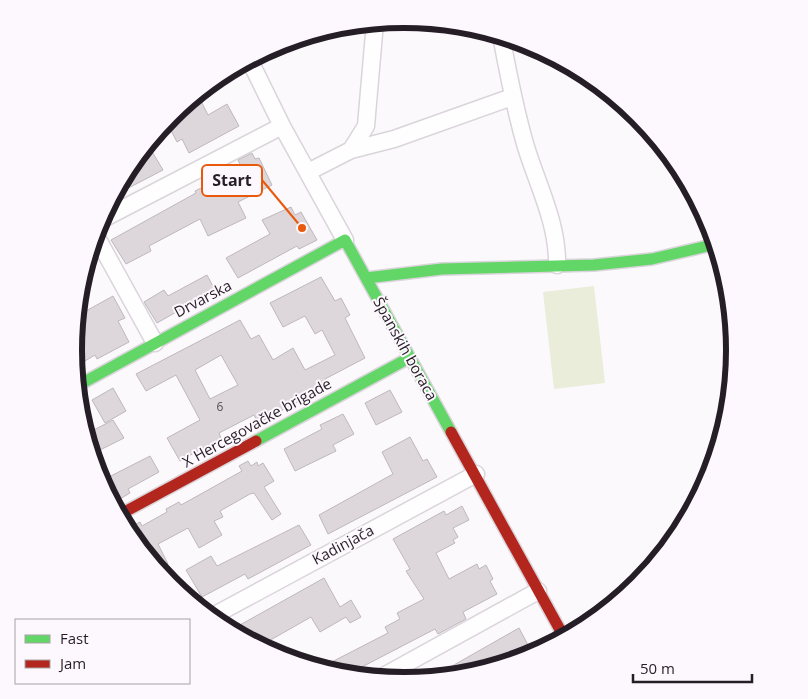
<svg xmlns="http://www.w3.org/2000/svg" width="808" height="699" font-family="'Open Sans',sans-serif">
	<style>
		.green { fill: #eaedda }
		.building { fill: #ddd7dc; stroke: #beb8bd; fill-rule: evenodd }
		.lines { fill: none; stroke-linecap: round; stroke-linejoin: round }
		.street-casing { stroke: #dad4db; stroke-width: 19 }
		.fast-casing { stroke: #dad4db; stroke-width: 14 }
		.jam-casing { stroke: #dad4db; stroke-width: 14 }
		.street { stroke: #fffeff; stroke-width: 16 }
		.fast { stroke: #63d668; stroke-width: 11 }
		.jam { stroke: #b3261e; stroke-width: 11 }
		.labels { text-anchor: middle; stroke-width: 4; stroke-linejoin: round; paint-order: stroke }
		.number-label { font-size: 12px; fill: #544c54 }
		.street-label { font-size: 15px; fill: #261e27; stroke: #fdf8fd }
		.rim { fill: none; stroke: #261e27; stroke-width: 6 }
		.leader { fill: none; stroke: #e8590c; stroke-width: 2 }
		.callout-dot { fill: #e8590c; stroke: #fdf8fd; stroke-width: 2 }
		.callout { fill: #fdf8fd; stroke: #e8590c; stroke-width: 2 }
		.callout-label { font-size: 16px; text-anchor: middle; font-weight: bold; fill: #261e27 }
	</style>
	<rect width="100%" height="100%" fill="#fcf9fc"/>
	<!-- green -->
	<path class="green" d="M 594,286 L 605,383 L 554,389 L 543,292 Z"/>
	<!-- building -->
	<path class="building" d="M 199,97 L 208,115 L 227,104 L 239,126 L 189,153 L 182,139 L 177,142 L 166,121 L 182,106 Z
		M 147,143 L 163,170 L 113,196 L 129,166 Z
		M 252,153 L 255,159 L 259,158 L 272,185 L 238,202 L 246,218 L 208,236 L 200,219 L 149,246 L 151,251 L 126,264 L 111,240 L 196,193 L 195,191 L 236,171 L 241,166 L 238,160 Z
		M 291,207 L 295,215 L 301,212 L 317,240 L 299,249 L 297,246 L 238,278 L 226,258 L 270,234 L 262,220 Z
		M 207,275 L 215,290 L 157,323 L 144,302 L 164,290 L 168,296 Z
		M 321,277 L 335,301 L 341,298 L 350,315 L 345,318 L 365,358 L 325,379 L 326,382 L 296,398 L 298,402 L 258,423 L 254,415 L 219,433 L 221,438 L 180,461 L 167,438 L 200,420 L 176,375 L 146,391 L 136,374 L 240,320 L 251,339 L 259,335 L 273,360 L 293,348 L 305,370 L 335,355 L 322,330 L 315,334 L 305,316 L 283,327 L 270,303 ZM 221,355 L 238,385 L 210,399 L 195,370 Z
		M 113,296 L 125,318 L 118,321 L 129,342 L 97,359 L 95,355 L 75,367 L 73,349 L 77,316 Z
		M 113,388 L 126,411 L 105,423 L 92,400 Z
		M 390,390 L 402,412 L 376,425 L 365,403 Z
		M 343,414 L 354,434 L 333,445 L 336,451 L 295,471 L 284,449 L 322,429 L 320,425 Z
		M 113,420 L 124,438 L 92,454 L 86,434 Z
		M 410,437 L 423,461 L 427,459 L 437,477 L 328,534 L 319,515 L 393,474 L 382,452 Z
		M 150,456 L 159,472 L 128,489 L 130,493 L 113,503 L 101,481 Z
		M 248,461 L 251,466 L 257,462 L 258,466 L 263,463 L 274,481 L 264,487 L 281,514 L 272,520 L 254,493 L 250,494 L 220,511 L 223,517 L 214,521 L 222,535 L 199,548 L 188,528 L 158,544 L 168,564 L 158,569 L 127,529 L 140,522 L 142,526 L 167,512 L 166,509 L 179,502 L 181,505 L 208,490 L 242,471 L 239,466 Z
		M 462,506 L 469,520 L 453,528 L 458,537 L 453,540 L 455,543 L 436,553 L 449,579 L 477,564 L 479,569 L 486,565 L 493,579 L 490,581 L 497,594 L 463,612 L 466,619 L 438,634 L 435,629 L 358,669 L 362,676 L 339,674 L 320,668 L 388,633 L 385,627 L 400,619 L 397,613 L 424,599 L 406,571 L 410,569 L 393,539 L 444,511 L 446,515 Z
		M 299,525 L 311,545 L 248,579 L 245,574 L 202,597 L 186,570 L 211,556 L 217,566 Z
		M 324,578 L 340,607 L 351,600 L 361,617 L 350,623 L 346,617 L 320,632 L 311,617 L 267,642 L 264,638 L 255,643 L 231,630 Z
		M 519,628 L 528,645 L 489,668 L 468,674 L 431,678 Z"/>
	<g class="lines">
		<defs>
			<path id="street" d="M 501,35 C 508,73 515,110 526,147 C 538,186 558,224 557,265
				M 249,59 L 282,126 L 345,240
				M 351,150 L 394,139 L 512,97
				M 308,172 L 351,150 L 366,126 L 375,22
				M 99,221 L 282,126
				M 95,234 L 155,343
				M 211,617 L 476,474
				M 380,678 L 538,591"/>
			<path id="fast" d="M 366,278 L 442,269 L 594,265 L 652,259 L 716,244
				M 77,386 L 345,240 L 451,432
				M 256,441 L 409,358"/>
			<path id="jam" d="M 451,432 L 564,637
				M 119,515 L 256,441"/>
		</defs>
		<!-- street casing -->
		<use href="#street" class="street-casing"/>
		<!-- fast casing -->
		<use href="#fast" class="fast-casing"/>
		<!-- jam casing -->
		<use href="#jam" class="jam-casing"/>
		<!-- street -->
		<use href="#street" class="street"/>
		<!-- fast -->
		<use href="#fast" class="fast"/>
		<!-- jam -->
		<use href="#jam" class="jam"/>
	</g>
	<g class="labels">
		<!-- number labels -->
		<g class="number-label">
			<text x="220" y="411">6</text>
		</g>
		<!-- street labels -->
		<g class="street-label">
			<text transform="translate(203 299) rotate(-28)" y="5">Drvarska</text>
			<text transform="translate(405 349) rotate(61)" y="5">Španskih boraca</text>
			<text transform="translate(257 423) rotate(-29)" y="5">X Hercegovačke brigade</text>
			<text transform="translate(343 545) rotate(-28)" y="5">Kadinjača</text>
		</g>
	</g>
	<!-- crop -->
	<path d="M0 0H808V699H0ZM82 350a322 322 0 1 1 644 0a322 322 0 1 1-644 0Z" fill="#fdf8fd" fill-rule="evenodd"/>
	<path class="rim" d="M82 350a322 322 0 1 1 644 0a322 322 0 1 1-644 0Z"/>
	<!-- callouts -->
	<path class="leader" d="M302 228L262 180"/>
	<circle class="callout-dot" cx="302" cy="228" r="5"/>
	<rect class="callout" x="202" y="165" width="60" height="31" rx="5"/>
	<g class="callout-label">
		<text x="232" y="186">Start</text>
	</g>
	<!-- legend -->
	<rect x="15" y="619" width="175" height="65" fill="#fdf8fd" stroke="#a7a1a7"/>
	<rect x="25" y="635" width="25" height="8" fill="#63d668" stroke="#a7a1a7"/>
	<text x="60" y="644" font-size="15" fill="#261e27">Fast</text>
	<rect x="25" y="660" width="25" height="8" fill="#b3261e" stroke="#a7a1a7"/>
	<text x="60" y="669" font-size="15" fill="#261e27">Jam</text>
	<!-- scale -->
	<path d="M633 674v8h119v-8" fill="none" stroke="#261e27" stroke-width="2.5"/>
	<text x="640" y="674" font-size="15" fill="#261e27" stroke="#fdf8fd" stroke-width="4" paint-order="stroke">50 m</text>
</svg>
